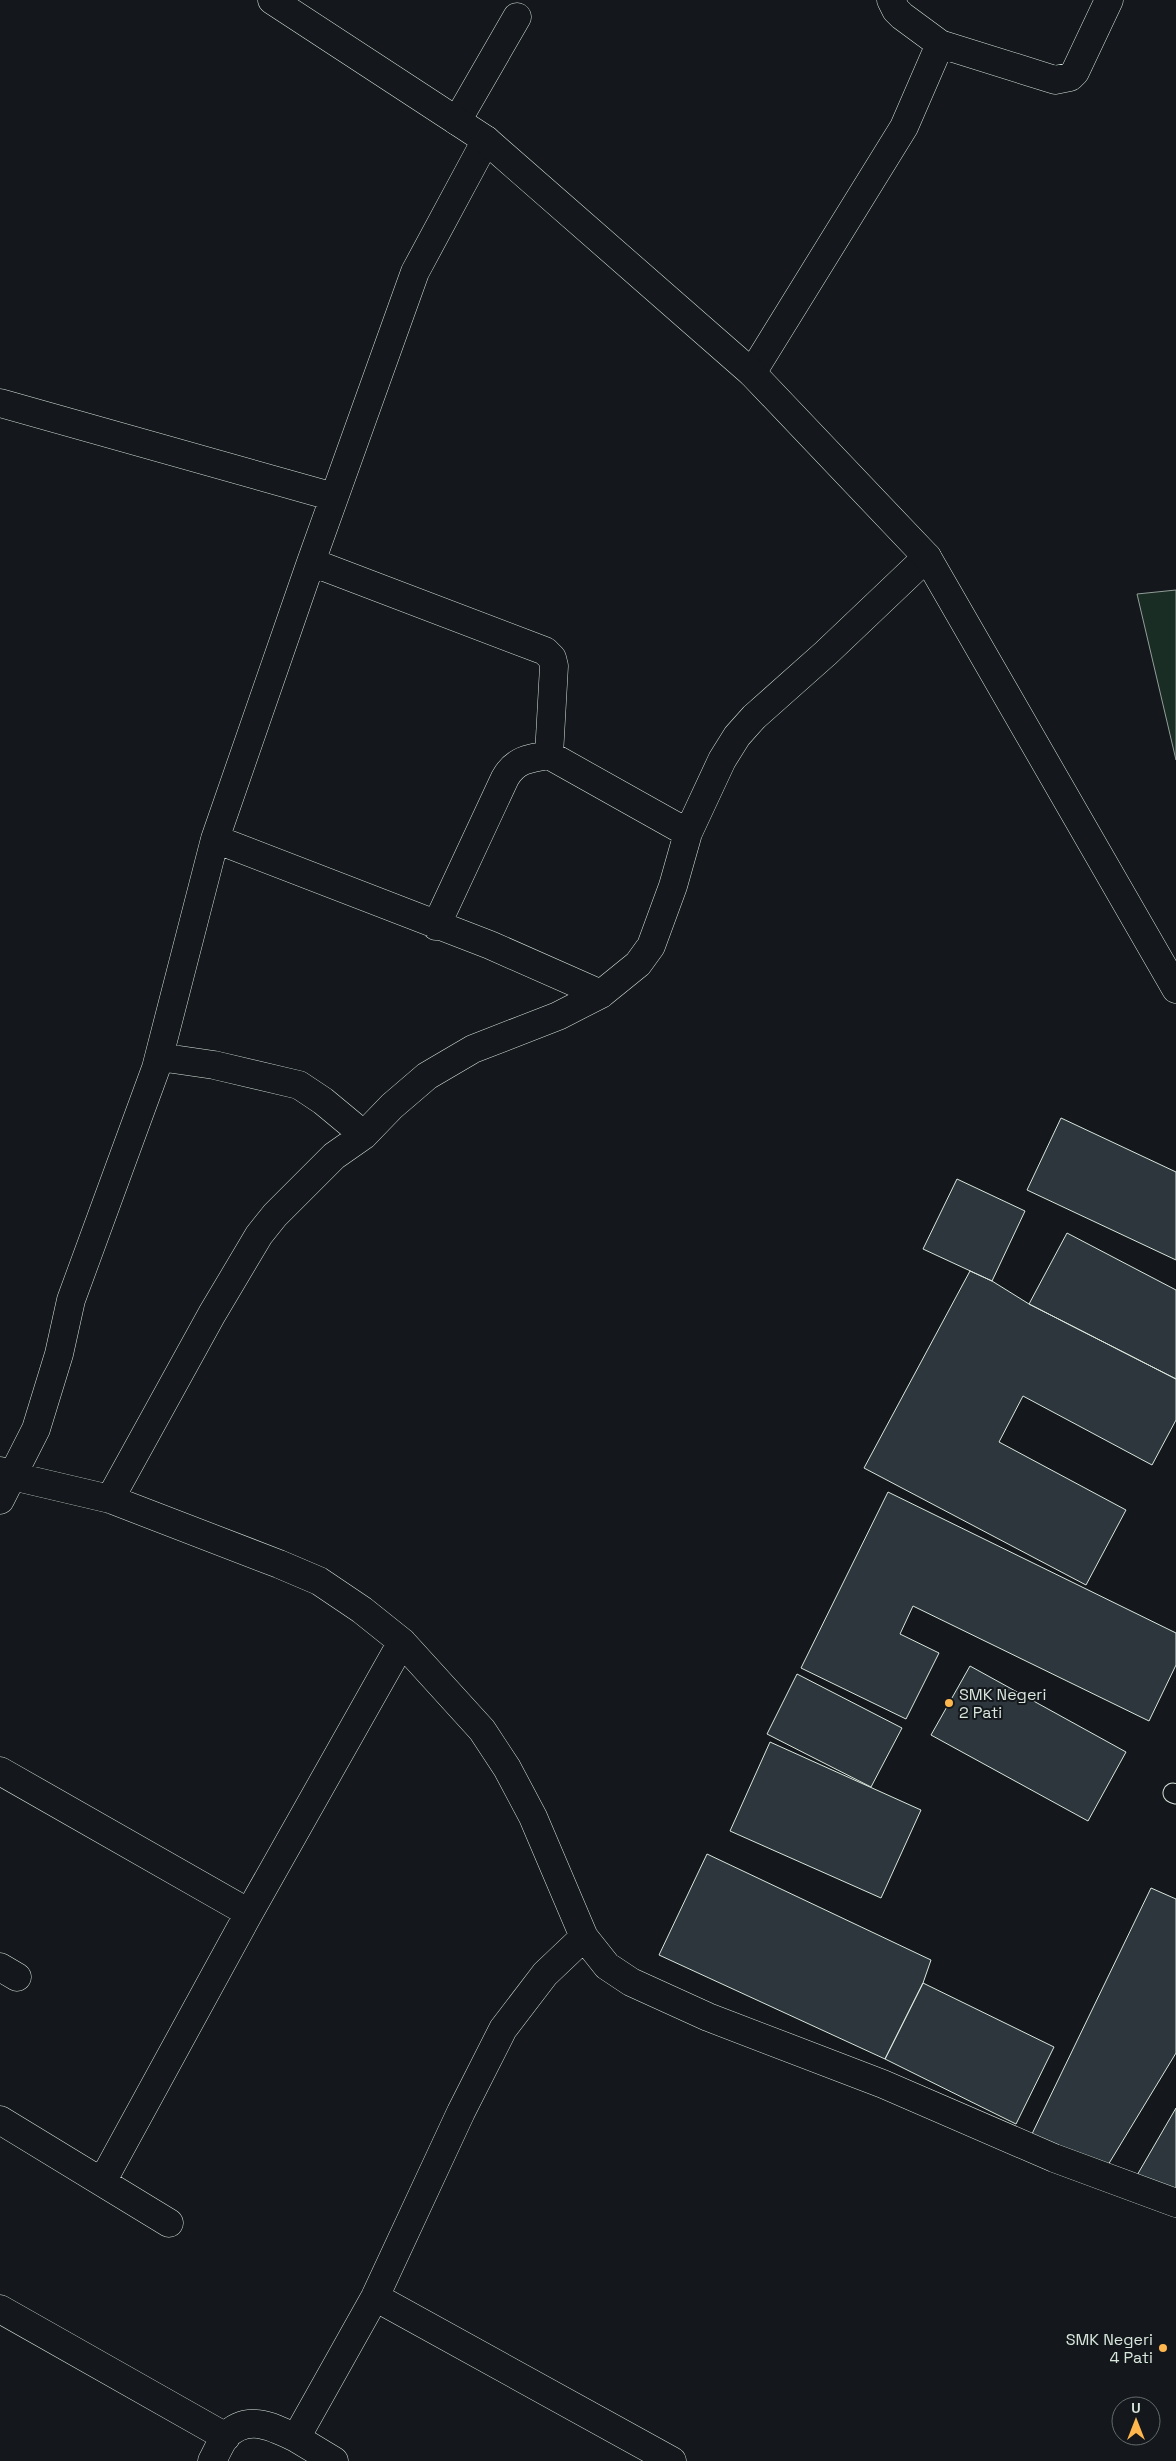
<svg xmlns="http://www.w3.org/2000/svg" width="1176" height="2461" font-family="'Space Grotesk',sans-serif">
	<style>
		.green { fill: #1a2d24; stroke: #939e99 }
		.building { fill: #2c363c; stroke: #d8e6dc }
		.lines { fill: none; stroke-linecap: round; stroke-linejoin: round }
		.lane-casing { stroke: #d8e6dc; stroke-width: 21 }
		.street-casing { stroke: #d8e6dc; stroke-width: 29 }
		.secondary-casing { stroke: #d8e6dc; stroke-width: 29 }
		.lane { stroke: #14181c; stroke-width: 19 }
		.street { stroke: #14181c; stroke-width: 28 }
		.secondary { stroke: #14181c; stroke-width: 28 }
		.poi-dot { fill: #ffb74d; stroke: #14181c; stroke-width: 2 }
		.labels { text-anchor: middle; stroke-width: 4; stroke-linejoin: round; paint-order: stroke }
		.poi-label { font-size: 16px; fill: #d8e6dc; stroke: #14181c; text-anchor: start }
	</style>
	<rect width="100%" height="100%" fill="#14181c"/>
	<!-- green -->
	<path class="green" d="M 1176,590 L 1176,760 L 1137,594 Z"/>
	<!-- building -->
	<path class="building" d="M 1061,1118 L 1176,1172 L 1176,1260 L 1027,1190 Z
		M 957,1179 L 1025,1211 L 992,1281 L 923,1249 Z
		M 1067,1233 L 1176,1290 L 1176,1379 L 1029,1304 Z
		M 970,1271 L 992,1281 L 1029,1304 L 1176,1379 L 1176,1420 L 1152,1465 L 1023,1396 L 999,1442 L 1126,1510 L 1086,1585 L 864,1468 Z
		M 888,1492 L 1176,1633 L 1176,1665 L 1149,1721 L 913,1606 L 900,1634 L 939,1653 L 906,1719 L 801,1668 Z
		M 970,1666 L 1126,1752 L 1088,1821 L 931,1735 Z
		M 797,1674 L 902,1728 L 871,1787 L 767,1734 Z
		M 770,1742 L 921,1810 L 881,1898 L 730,1831 Z
		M 707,1854 L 931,1960 L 923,1983 L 885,2059 L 659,1955 Z
		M 1151,1888 L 1176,1899 L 1176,2053 L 1108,2165 L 1031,2136 Z
		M 923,1983 L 1054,2047 L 1016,2124 L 885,2059 Z
		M 1176,2108 L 1176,2194 L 1136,2177 Z"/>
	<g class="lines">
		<defs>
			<path id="lane" d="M 1173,1793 L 1176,1794"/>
			<path id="street" d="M 891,0 L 896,10 L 902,16 L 940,44 L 1055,80 L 1070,77 L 1075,72 L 1109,0
				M 457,121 L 517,17
				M 752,373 L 904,127 L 940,44
				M 0,403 L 334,497
				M 311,562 L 545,651 L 552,658 L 554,666 L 549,755
				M 215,839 L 490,945 L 601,994
				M 436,926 L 505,778 C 515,760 529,758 549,755 L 688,833
				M 159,1057 L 214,1065 L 299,1085 L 323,1101 L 364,1135
				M 0,1471 L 12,1476 L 110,1499 L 279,1564 L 319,1581 L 362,1610 L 402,1642 L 482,1730 L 507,1768 L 533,1817 L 584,1937 L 607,1966 L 631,1982 L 708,2017 L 883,2084 L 1054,2158 L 1176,2203
				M 110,1499 L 212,1314 L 259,1235 L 275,1215 L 334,1156 L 364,1135 L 392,1106 L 427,1076 L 473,1049 L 558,1016 L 601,994 L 638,964 L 651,946 L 673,886 L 688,833 L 722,760 L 737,736 L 754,717 L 826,653 L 927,557
				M 0,1500 L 36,1429 L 59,1354 L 71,1300 L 156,1068 L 215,839 L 311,562 L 415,272 L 486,140
				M 0,1771 L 249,1913
				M 0,1967 L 17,1977
				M 0,2120 L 169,2223
				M 102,2182 L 249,1913 L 402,1642
				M 375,2297 L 672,2461
				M 0,2309 L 226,2437
				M 296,2438 L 334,2461
				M 212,2461 C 216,2454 220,2444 225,2437 C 247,2413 273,2427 296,2438 L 375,2297 L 461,2112 L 503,2029 L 545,1974 L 584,1937"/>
			<path id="secondary" d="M 272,0 L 486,140 L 752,373 L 927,557 L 1176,989"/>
		</defs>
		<!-- lane casing -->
		<use href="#lane" class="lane-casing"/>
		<!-- street casing -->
		<use href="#street" class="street-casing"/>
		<!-- secondary casing -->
		<use href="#secondary" class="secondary-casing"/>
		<!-- lane -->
		<use href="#lane" class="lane"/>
		<!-- street -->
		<use href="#street" class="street"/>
		<!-- secondary -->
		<use href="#secondary" class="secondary"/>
	</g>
	<!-- markers -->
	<g class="poi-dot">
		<circle cx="949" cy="1703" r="5"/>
		<circle cx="1163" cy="2348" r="5"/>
	</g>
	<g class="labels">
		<!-- poi labels -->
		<g class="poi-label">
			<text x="959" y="1700">SMK Negeri<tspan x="959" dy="18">2 Pati</tspan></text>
			<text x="1153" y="2345" text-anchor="end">SMK Negeri<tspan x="1153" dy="18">4 Pati</tspan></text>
		</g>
	</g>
	<!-- north arrow -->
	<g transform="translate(1136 2421)"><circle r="24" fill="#14181c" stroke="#626a69"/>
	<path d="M0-4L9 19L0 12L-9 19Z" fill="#ffb74d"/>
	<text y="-8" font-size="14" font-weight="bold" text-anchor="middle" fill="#d8e6dc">U</text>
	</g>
</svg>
